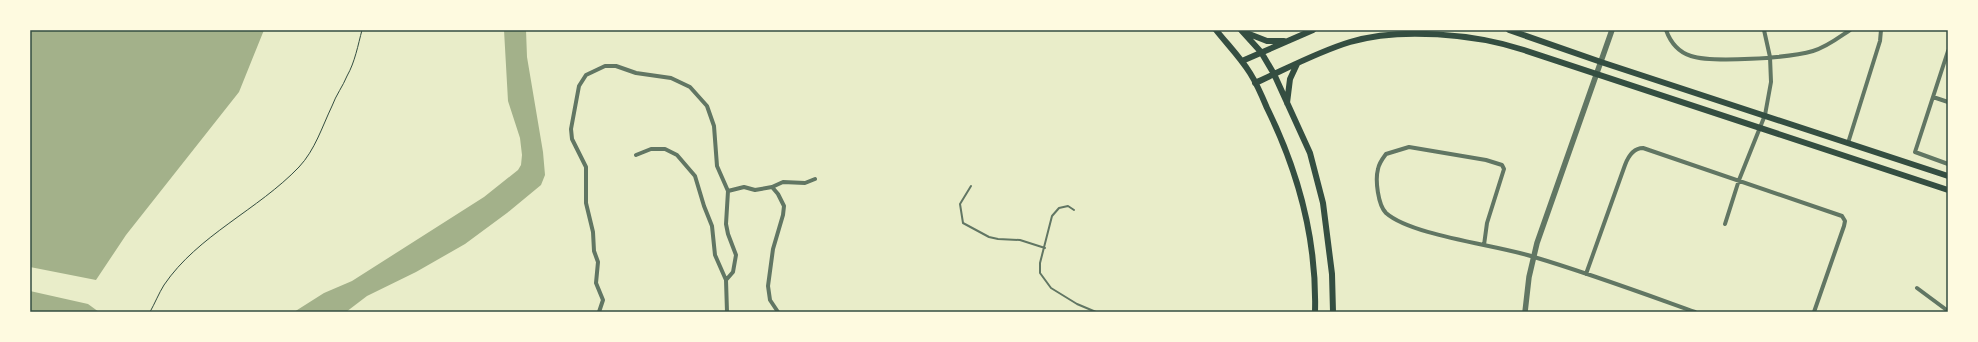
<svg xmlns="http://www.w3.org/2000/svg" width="1978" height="342" font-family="'Space Grotesk',sans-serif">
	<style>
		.water { fill: #a3b18a }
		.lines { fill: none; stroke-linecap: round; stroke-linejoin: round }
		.path { stroke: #344e41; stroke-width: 1 }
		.service { stroke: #617663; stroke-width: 2 }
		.minor { stroke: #617663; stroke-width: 4 }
		.tertiary { stroke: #617663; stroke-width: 5.5 }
		.secondary { stroke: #344e41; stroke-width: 6 }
		.neatline { fill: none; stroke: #344e41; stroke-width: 1.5 }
	</style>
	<rect width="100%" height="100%" fill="#e9edc9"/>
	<!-- water -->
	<path class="water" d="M 30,30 L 264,30 L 239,92 L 126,235 L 96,280 L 30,267 Z
		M 504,30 L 526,30 L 527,57 L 543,152 L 545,175 L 541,185 L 507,213 L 465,244 L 416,272 L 367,296 L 346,312 L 294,312 L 324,293 L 352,281 L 484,197 L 518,170 L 521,165 L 522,155 L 520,138 L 508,101 Z
		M 30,291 L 88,304 L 99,312 L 30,312 Z"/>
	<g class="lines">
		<!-- path -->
		<path class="path" d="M 150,312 C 155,303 159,293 164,285 C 198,235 258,210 299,167 C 315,150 322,127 332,106 C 336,95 343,86 347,76 C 355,62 358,45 362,30"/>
		<!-- service -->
		<path class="service" d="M 971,186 L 960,204 L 963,223 L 989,237 L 998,239 L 1020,240 L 1045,248
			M 1074,210 L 1068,206 L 1059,208 L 1052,216 L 1040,263 L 1040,273 L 1051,288 L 1077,304 L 1096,312"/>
		<!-- minor -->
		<path class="minor" d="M 1666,30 C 1670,41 1678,52 1691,56 C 1712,63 1790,58 1813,51 C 1827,47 1838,38 1850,30
			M 1948,51 L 1915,152 L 1948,164
			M 1933,97 L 1948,102
			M 1848,143 L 1880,41 L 1881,30
			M 636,155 L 651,149 L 665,149 L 677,155 L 695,176 L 704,206 L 712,226 L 715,255 L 726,280 L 727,312
			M 772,187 L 778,194 L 784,206 L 783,215 L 773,249 L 768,286 L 770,300 L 778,312
			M 728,191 L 744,187 L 755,190 L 772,187 L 783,182 L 805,183 L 815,179
			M 1725,224 L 1739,180 L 1765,115 L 1771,82 L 1770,57 L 1764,30
			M 1484,245 L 1487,223 L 1504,169 L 1502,165 L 1486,160 L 1409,147 L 1386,154 C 1383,158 1379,163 1378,169 C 1375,180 1378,205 1386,213 C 1412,236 1498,245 1534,257 C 1588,273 1642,293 1695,312
			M 1586,274 L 1625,165 C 1628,157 1633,148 1643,148 L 1842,216 L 1845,221 L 1844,226 L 1814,312
			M 1917,288 L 1948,311
			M 599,312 L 603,300 L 596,283 L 598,262 L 594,251 L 593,232 L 586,203 L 586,167 L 572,139 L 571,129 L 579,86 L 586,75 L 605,66 L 616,66 L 636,73 L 671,78 L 690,87 L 707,106 L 714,126 L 717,166 L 728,191 L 726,224 L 728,234 L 736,255 L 733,272 L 726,280"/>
		<!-- tertiary -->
		<path class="tertiary" d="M 1525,312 L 1529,277 L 1537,243 L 1612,30"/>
		<!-- secondary -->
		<path class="secondary" d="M 1216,30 C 1227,44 1240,57 1250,73 C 1257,84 1262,96 1267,108 C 1299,173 1317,239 1315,312
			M 1241,30 L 1261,52 L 1274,74 L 1310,153 L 1323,203 L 1332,274 L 1333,312
			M 1509,30 L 1601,62 L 1948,176
			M 1244,32 L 1267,41 L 1284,41
			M 1242,61 L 1313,30
			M 1255,83 C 1286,69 1317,52 1350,42 C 1400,27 1475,34 1524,50 L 1948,190
			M 1287,103 L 1290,79 L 1297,64"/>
	</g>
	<!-- border -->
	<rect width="1978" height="342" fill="none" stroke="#fefae0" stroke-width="62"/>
	<rect x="31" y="31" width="1916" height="280" class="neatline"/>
</svg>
